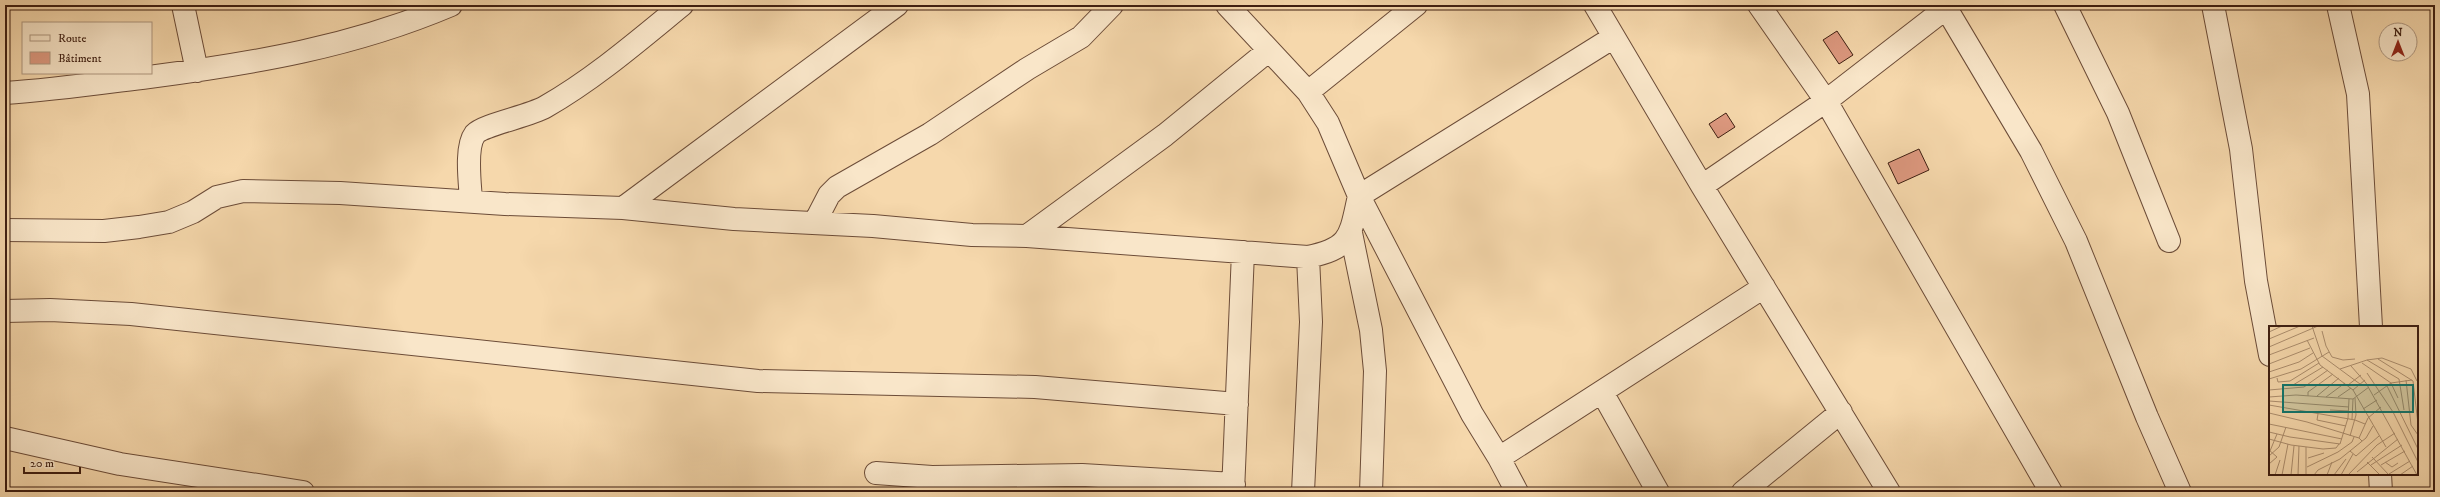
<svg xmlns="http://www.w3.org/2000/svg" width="2440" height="497" font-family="'IM FELL DW Pica',serif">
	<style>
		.building { fill: #de9980; stroke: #3e1e11 }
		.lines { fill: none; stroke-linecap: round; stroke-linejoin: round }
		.minor-casing { stroke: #6c4c38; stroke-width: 24 }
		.minor { stroke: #f9e6c9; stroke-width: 22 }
		.inset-road { fill: none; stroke: #ac8e6e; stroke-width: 1 }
		.view { fill: #0f766e; fill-opacity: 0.15; stroke: #0f766e; stroke-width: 2 }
		.inset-edge { fill: none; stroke: #3e1e11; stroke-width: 2 }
	</style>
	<rect width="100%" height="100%" fill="#f6d8ac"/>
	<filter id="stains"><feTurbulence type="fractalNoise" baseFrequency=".005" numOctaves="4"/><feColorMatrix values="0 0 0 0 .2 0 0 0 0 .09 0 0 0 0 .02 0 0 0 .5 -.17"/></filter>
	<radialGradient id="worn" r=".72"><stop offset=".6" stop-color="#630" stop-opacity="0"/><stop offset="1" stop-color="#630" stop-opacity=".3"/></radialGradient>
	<!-- building -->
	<path class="building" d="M 1837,31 L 1853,55 L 1839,64 L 1823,40 Z
		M 1726,113 L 1735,127 L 1718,138 L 1709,124 Z
		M 1919,149 L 1929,170 L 1898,184 L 1888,163 Z"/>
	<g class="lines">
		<defs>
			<path id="minor" d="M 183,5 L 197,71
				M 1227,5 L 1308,92 L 1328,123 L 1359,196 L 1472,414 L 1499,458 L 1517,492
				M 1595,5 L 1702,186 L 1889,492
				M 1759,5 L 1826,101 L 2051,492
				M 2065,5 L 2118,113 L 2169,241
				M 2213,5 L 2241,149 L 2256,281 L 2270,355
				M 2338,5 L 2358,94 L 2371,327
				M 1946,8 L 2031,151 L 2076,241 L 2147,417 L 2180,492
				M 1308,92 L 1416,5
				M 5,93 C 53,90 101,83 149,77 C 255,63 352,47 451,5
				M 1702,186 L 1826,101 L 1950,5
				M 471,200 C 470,183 465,147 475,134 C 483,125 529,116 545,107 C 594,79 638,41 682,5
				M 623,208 L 897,5
				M 815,222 L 829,195 L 837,187 L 930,134 L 1027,69 L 1081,37 L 1112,5
				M 5,230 L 104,231 L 139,227 L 169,222 L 193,212 L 217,197 L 243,191 L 340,193 L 505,204 L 623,208 L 734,219 L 873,226 L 972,235 L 1027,236 L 1308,257 C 1352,248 1350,235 1359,196 L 1614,37
				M 1351,233 L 1371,330 L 1375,371 L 1371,492
				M 1027,236 L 1165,135 L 1268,51
				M 5,311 L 50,310 L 131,314 L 758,381 L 1035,387 L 1237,404
				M 1602,392 L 1658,492
				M 5,438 L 120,464 L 303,492
				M 1499,458 L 1764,287
				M 876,473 L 932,477 L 1082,475 L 1234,484
				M 2380,474 L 2381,492
				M 1233,492 L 1243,252
				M 1303,492 L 1311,322 L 1308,257
				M 1743,492 L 1841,412"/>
		</defs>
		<!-- minor casing -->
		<use href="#minor" class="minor-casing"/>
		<!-- minor -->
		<use href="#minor" class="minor"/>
	</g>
	<!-- overview -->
	<g transform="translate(2269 326)">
		<rect width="149" height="149" fill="#f6d8ac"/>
		<path class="inset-road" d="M 43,0 L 53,30 L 91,58M 53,5 L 57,20 L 63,31 L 74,34 L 86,33M 0,6 L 13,0M 0,13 L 31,0M 38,14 L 51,39 L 84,64 L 117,121M 0,21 L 49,0M 0,29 L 45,12M 109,33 L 144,55 L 149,98M 98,34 L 130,53 L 135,84M 93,37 L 122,57 L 129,72M 0,38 L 41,22M 82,40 L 97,57 L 148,149M 71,43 L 98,34 L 113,32 L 142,43 L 148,55M 0,46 L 30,36 L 44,27M 98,47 L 124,86 L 149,136M 8,52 L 9,56 L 21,55 L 50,37M 0,53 L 32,43 L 60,26M 137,54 L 142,99 L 149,109M 24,59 L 54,41M 79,59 L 92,49M 118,60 L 149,123M 0,64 L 35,61 L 59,44M 84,64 L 96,54M 105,69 L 122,57 L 143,54M 39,70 L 39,66 L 64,48M 48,70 L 70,52M 0,71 L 27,69 L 84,73 L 100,61M 57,71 L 76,57M 69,71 L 82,62M 0,75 L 80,81M 0,79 L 86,94 L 96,98M 94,83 L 108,74M 61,84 L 80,85M 0,87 L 38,96 L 90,112 L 93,115M 49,88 L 48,94 L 77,100M 83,93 L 84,73M 0,98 L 73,113M 0,106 L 21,111 L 71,118 L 79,92 L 80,73M 81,110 L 87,89 L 86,72M 90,112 L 99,92 L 112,81M 0,113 L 22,119 L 54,123 L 67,122 L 70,118M 0,124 L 8,131 L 0,138M 1,125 L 8,108M 81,125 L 87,130 L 110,110M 0,130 L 10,121 L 17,101M 103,131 L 120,149M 39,132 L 55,127M 98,136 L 111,149M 116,136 L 123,141 L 129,137M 102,139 L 133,119M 112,139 L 136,125M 38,141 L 69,126 L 83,116 L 85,111M 88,146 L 129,113M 120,148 L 141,135M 6,149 L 11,134M 13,149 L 19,118M 22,149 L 25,120M 29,149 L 30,120M 37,149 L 37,121M 45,149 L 49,144 L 71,133 L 97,112 L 104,100M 58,149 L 63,136M 65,149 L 77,133M 72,149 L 84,128M 79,149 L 108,119 L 126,107M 131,149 L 144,140"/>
		<path class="view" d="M 14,59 L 144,59 L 144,86 L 14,86 Z"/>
		<rect width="149" height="149" class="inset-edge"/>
	</g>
	<!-- margin -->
	<rect width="2440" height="497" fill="none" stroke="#f6d8ac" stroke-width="20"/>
	<rect x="6" y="6" width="2428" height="485" fill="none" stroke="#3e1e11" stroke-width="2"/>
	<rect x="10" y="10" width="2420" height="477" fill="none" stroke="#3e1e11"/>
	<!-- legend -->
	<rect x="22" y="22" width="130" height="52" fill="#f9e6c9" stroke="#ae967f"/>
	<rect x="30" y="35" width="20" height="6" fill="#f9e6c9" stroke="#ae967f"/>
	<text x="58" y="42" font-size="12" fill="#3e1e11">Route</text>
	<rect x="30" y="52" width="20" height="12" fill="#de9980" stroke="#ae967f"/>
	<text x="58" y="62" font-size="12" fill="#3e1e11">Bâtiment</text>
	<!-- north arrow -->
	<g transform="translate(2398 42)"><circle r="19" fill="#f9e6c9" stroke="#ae967f"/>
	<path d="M0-3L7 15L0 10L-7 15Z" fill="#8f2418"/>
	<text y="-6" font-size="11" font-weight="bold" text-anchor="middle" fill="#3e1e11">N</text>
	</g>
	<!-- scale -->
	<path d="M24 467v6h56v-6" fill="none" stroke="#3e1e11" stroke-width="2"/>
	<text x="30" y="467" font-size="12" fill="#3e1e11" stroke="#f9e6c9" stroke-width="3" paint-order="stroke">20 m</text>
	<rect width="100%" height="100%" filter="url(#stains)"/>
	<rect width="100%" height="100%" fill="url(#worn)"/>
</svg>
